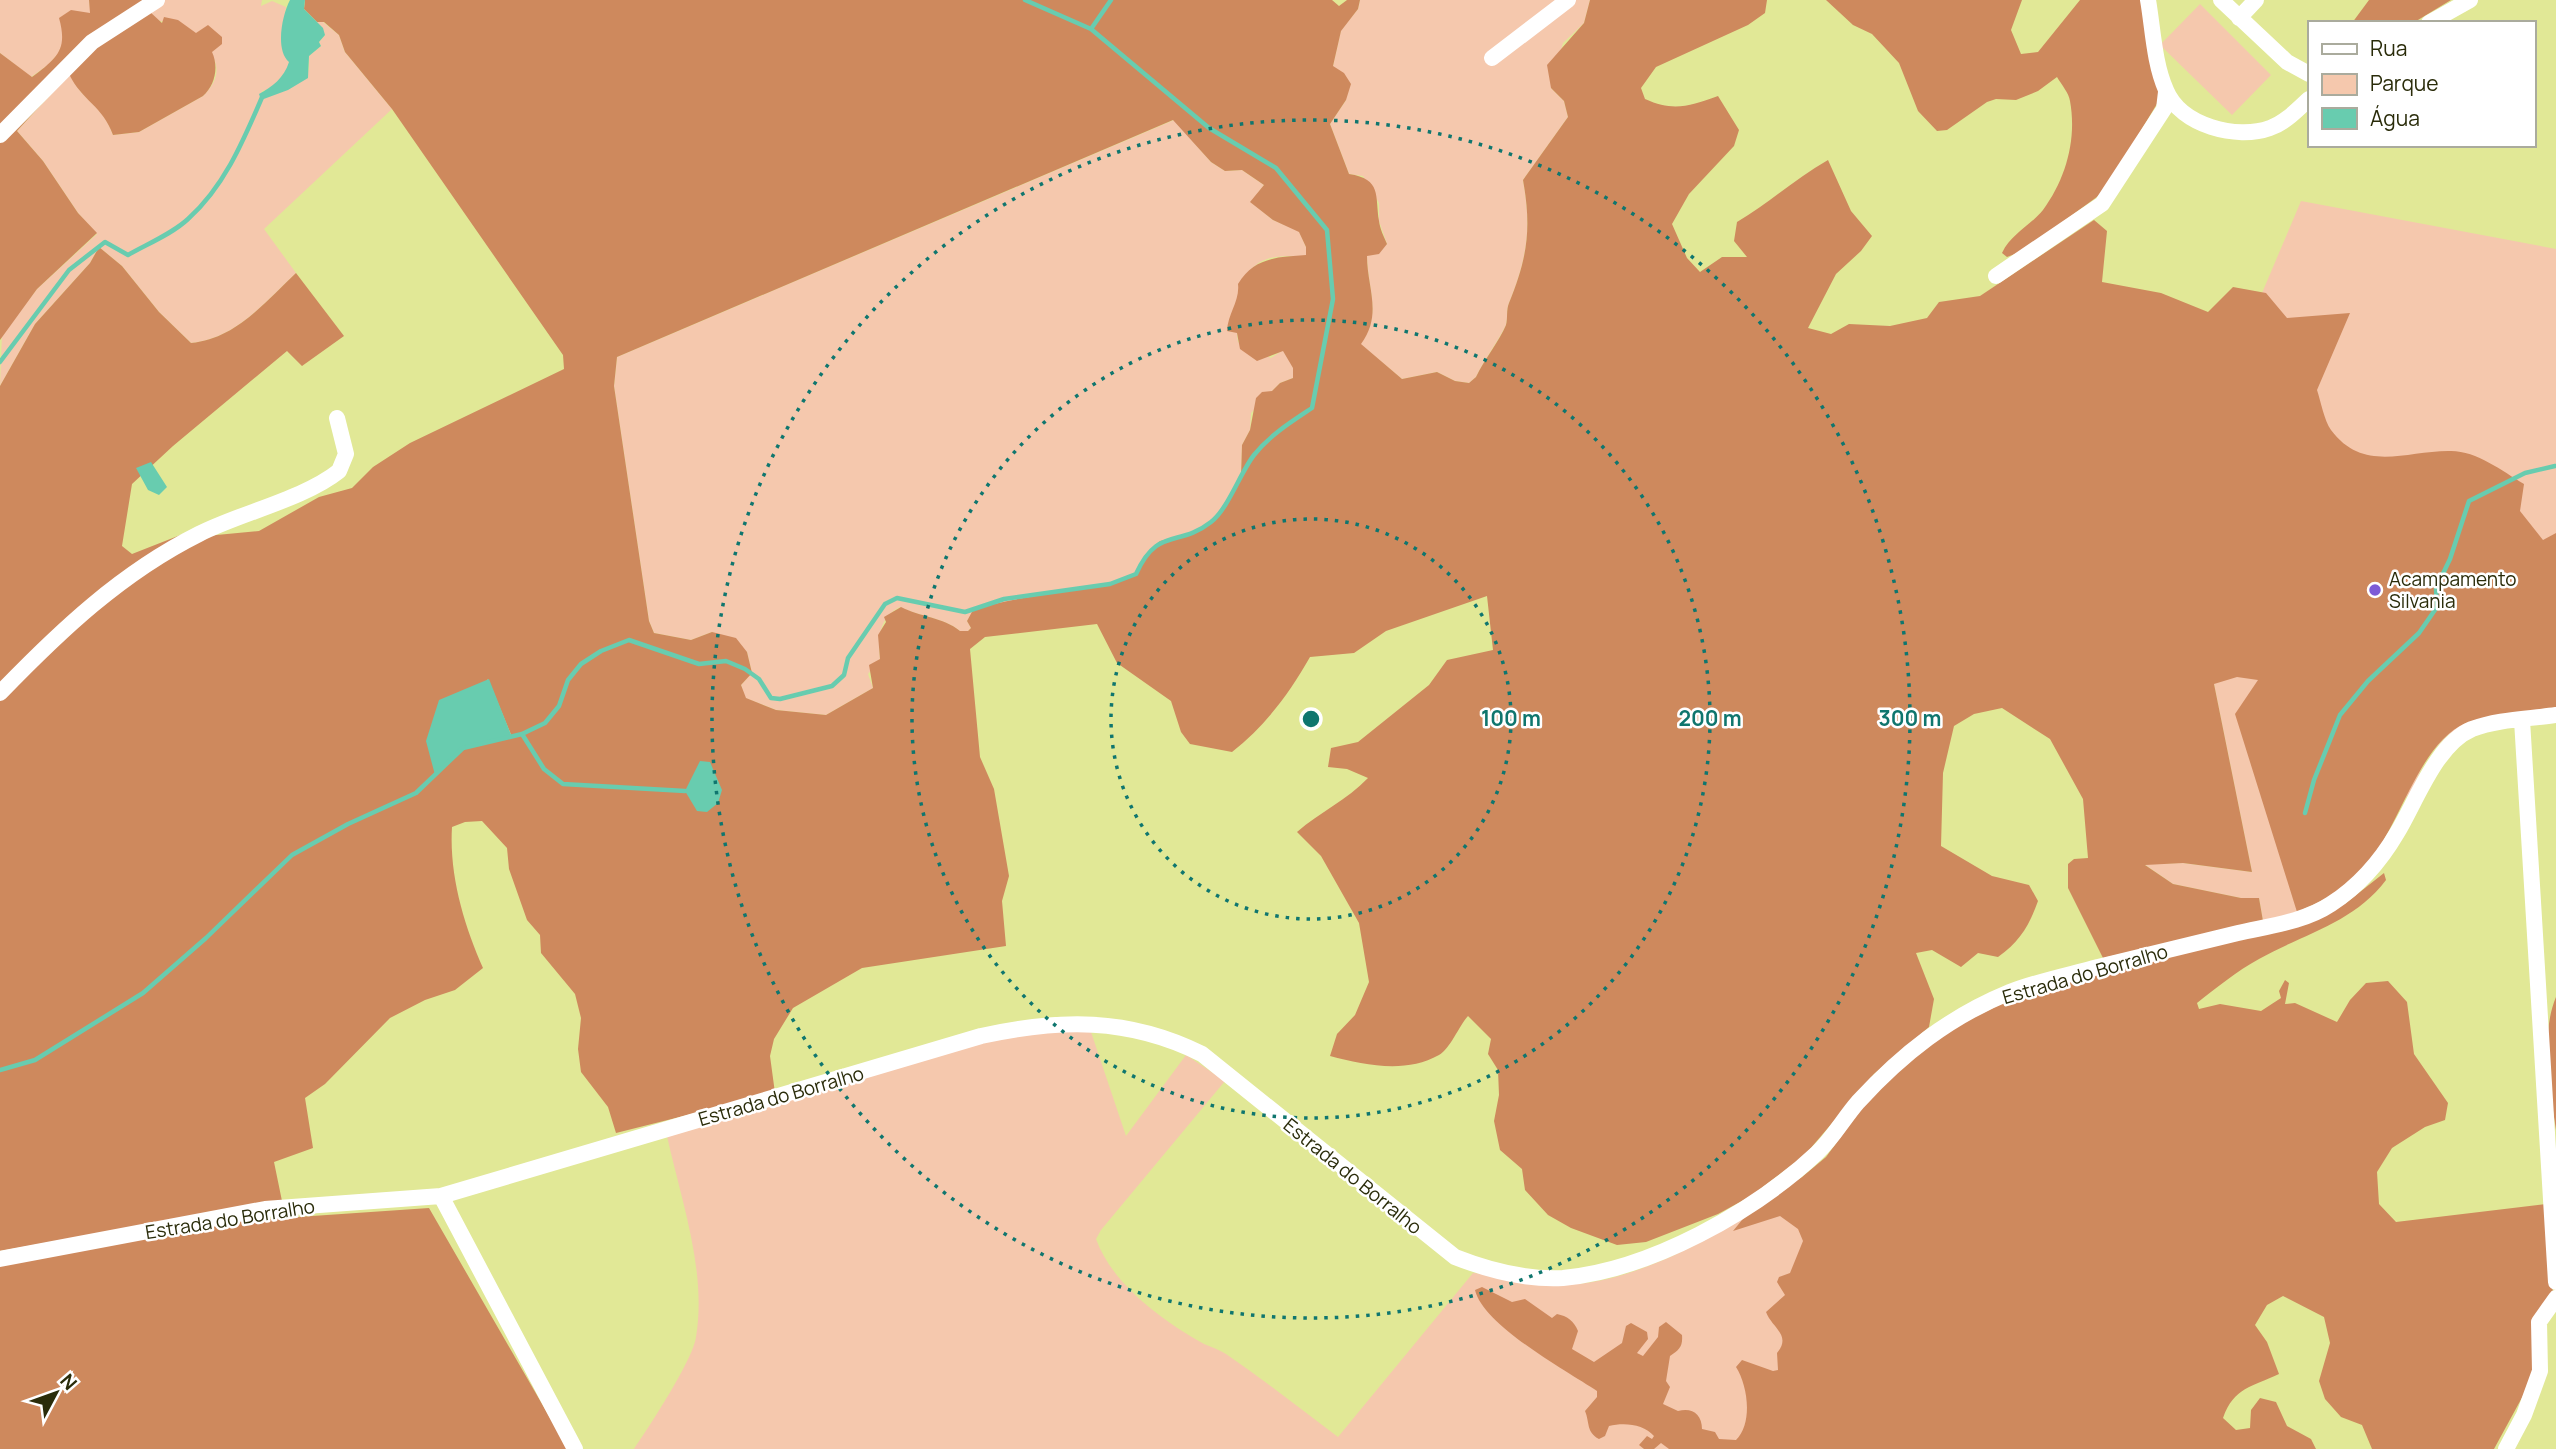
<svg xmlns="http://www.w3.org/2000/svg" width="2556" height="1449" font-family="Manrope,sans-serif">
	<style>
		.green { fill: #f5c8ad }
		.forest { fill: #ce895d; fill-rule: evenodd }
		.water { fill: #68ccaf }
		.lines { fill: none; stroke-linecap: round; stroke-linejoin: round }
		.stream { stroke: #68ccaf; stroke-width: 4.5 }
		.minor { stroke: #fff; stroke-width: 16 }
		.ring { fill: none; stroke: #0f766e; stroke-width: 3.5; stroke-dasharray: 3.5 7 }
		.poi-dot { fill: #7d5bd6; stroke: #fff; stroke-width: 2.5 }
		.labels { text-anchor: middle; stroke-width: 5; stroke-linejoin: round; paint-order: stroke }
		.poi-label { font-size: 19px; fill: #2a2c0a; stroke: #fff; text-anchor: start }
		.street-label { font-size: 19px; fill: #2a2c0a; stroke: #fff }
		.centre { fill: #0f766e; stroke: #fff; stroke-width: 3.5 }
		.ring-label { font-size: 21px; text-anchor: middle; font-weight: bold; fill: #0f766e; stroke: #fff; stroke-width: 5; stroke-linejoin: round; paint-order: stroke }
	</style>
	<rect width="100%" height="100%" fill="#e1e896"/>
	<!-- green -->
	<path class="green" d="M 0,0 L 89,0 L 91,14 L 65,38 L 58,54 L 48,65 L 31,77 L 0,53 Z
		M 162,0 L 262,0 L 261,6 L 272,1 L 286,7 L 281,40 L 289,62 L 288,68 L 273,88 L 262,91 L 261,100 L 309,70 L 309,56 L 321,46 L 319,42 L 325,35 L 317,22 L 323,22 L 339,35 L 345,52 L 392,109 L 264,229 L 296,273 C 265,302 236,339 191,343 L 159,312 L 122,266 L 99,247 L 90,263 L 35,324 L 0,386 L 2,334 L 37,289 L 97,234 L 78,213 L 43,161 L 17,131 L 70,74 C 82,102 103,104 113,135 L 139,132 L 203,96 C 237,63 199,40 177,20 C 163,23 158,23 148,11 Z
		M 1360,0 L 1590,0 L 1584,23 L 1563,43 L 1551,88 L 1564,101 L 1568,117 L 1523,180 C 1532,229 1527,259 1509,303 C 1506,310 1508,318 1506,325 C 1499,340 1484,360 1476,377 L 1469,383 L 1455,381 L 1437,372 L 1402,379 L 1360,344 C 1383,315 1367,288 1367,255 L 1387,244 L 1379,221 L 1379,203 L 1363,176 L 1349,174 L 1330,124 L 1346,100 L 1333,66 L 1341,30 L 1358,9 Z
		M 2200,4 L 2271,75 L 2232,115 L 2160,45 Z
		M 1174,120 L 1211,162 L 1225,171 L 1242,170 L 1264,185 L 1251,202 L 1273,220 L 1299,231 L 1306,247 L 1306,256 C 1294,256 1278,255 1267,259 C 1236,269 1234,315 1238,342 L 1271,358 L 1283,350 L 1294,368 L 1293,378 L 1280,383 L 1251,413 L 1250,430 L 1242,445 L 1241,477 L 1214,520 L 1197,532 L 1160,541 L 1145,555 L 1136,574 L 1110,584 L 1058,593 L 970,617 L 967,621 L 971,628 L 968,631 L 960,631 C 943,617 920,617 900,607 C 879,617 878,638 880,659 L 868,674 L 873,688 L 826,715 L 776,710 L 745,698 L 741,685 L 752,673 L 747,652 L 712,632 L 691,640 L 654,633 L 649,621 L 614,386 L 617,357 Z
		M 2301,201 L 2556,249 L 2556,709 L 2467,723 L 2448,735 L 2427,756 L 2411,792 L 2297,912 L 2263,921 L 2259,898 L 2241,898 L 2173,884 L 2144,864 L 2183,863 L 2252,872 L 2176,496 Z
		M 1090,1029 L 1126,1136 L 1186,1055 L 1225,1081 L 1101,1230 L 1096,1239 C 1112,1283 1158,1317 1197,1340 C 1206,1346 1217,1348 1226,1354 C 1264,1380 1301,1409 1338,1437 L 1473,1273 C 1507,1274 1542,1286 1575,1284 C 1644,1280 1735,1226 1790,1187 L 1819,1231 L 1770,1449 L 634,1449 C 649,1427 693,1360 696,1337 C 707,1271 681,1200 667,1136 L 1000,1037 Z"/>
	<!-- forest -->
	<path class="forest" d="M 89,0 L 162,0 L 149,11 L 162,23 L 164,17 L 178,20 L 196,33 L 208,25 L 222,37 L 222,44 L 212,52 C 219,67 215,85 203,96 L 139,132 L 113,135 C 103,106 82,101 69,74 L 17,131 L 43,161 L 78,213 L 97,233 L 37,289 L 0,340 L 0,53 L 32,77 C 57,58 68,50 59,18 L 71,10 L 90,13 Z
		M 305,0 L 1332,0 L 1339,6 L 1347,0 L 1360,0 L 1358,9 L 1341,31 L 1333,66 L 1344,73 L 1351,84 L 1346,100 L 1330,124 L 1349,174 C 1382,179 1375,196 1379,221 C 1380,229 1384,237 1387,244 L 1379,254 L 1367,256 C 1367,288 1383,314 1361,344 L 1402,379 L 1437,372 L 1455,381 L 1469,383 L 1476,377 C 1484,360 1500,340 1506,325 C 1508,318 1506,310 1509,303 C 1527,259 1532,229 1523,180 L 1568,117 L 1564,101 L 1551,88 L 1547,65 L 1584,23 L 1590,0 L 1767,0 L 1765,13 L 1748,25 L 1656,67 L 1641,88 L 1645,99 C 1674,112 1689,106 1718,96 L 1739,130 L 1734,146 L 1689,194 L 1672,224 L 1687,258 L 1700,272 L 1722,257 L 1747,257 L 1734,241 L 1737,222 C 1769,203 1795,179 1828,160 L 1851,211 L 1872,236 L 1861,251 L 1836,274 L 1808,328 L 1831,334 L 1849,324 L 1890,326 L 1927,318 L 1939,302 L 1980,296 L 2094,220 L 2107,231 L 2102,282 L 2161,293 L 2208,312 L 2233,287 L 2266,293 L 2287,318 L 2350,313 L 2317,390 C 2321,402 2324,420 2331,430 C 2364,474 2407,450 2451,451 C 2477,451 2502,471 2524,484 L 2520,511 L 2543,540 L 2556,533 L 2556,709 C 2532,713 2487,715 2466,723 C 2418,743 2400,828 2364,869 C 2347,889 2321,902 2297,912 L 2235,714 L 2258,680 L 2237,677 L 2214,684 L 2252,872 L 2183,863 L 2145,865 L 2173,884 L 2241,898 L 2259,898 L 2263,921 L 2103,958 L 2068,888 L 2068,864 L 2074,859 L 2088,858 L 2083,799 L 2050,739 L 2002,708 L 1974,714 L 1954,726 L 1943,773 L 1941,846 L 1992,876 L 2029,885 L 2038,901 C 2029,926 2020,941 1998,957 L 1978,953 L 1961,967 L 1932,950 L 1916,953 L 1934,999 L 1929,1027 L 1874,1074 L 1804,1156 L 1751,1196 L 1718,1214 L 1646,1242 L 1617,1245 L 1571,1228 L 1548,1215 L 1525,1190 L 1522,1169 L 1500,1150 L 1494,1121 L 1499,1095 L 1498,1070 L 1488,1054 L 1491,1039 L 1468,1016 C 1459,1026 1450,1049 1439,1055 C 1405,1074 1365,1065 1330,1056 L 1337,1034 L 1355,1015 L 1369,982 L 1359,923 L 1321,856 L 1297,832 C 1320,812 1347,800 1368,778 L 1347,769 L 1328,767 L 1331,748 L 1358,742 L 1429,685 L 1447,660 L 1493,650 L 1487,596 L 1386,631 L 1354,653 L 1310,657 C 1289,694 1265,726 1232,752 L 1190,744 L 1181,732 L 1171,701 L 1117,663 L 1097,624 L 985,637 L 970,649 L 980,757 L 994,789 L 1009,876 L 1002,901 L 1006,946 L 862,968 L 793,1008 L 774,1039 L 770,1056 L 775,1093 L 616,1133 L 608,1107 L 581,1072 L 578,1049 L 581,1018 L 575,994 L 541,953 L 540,935 L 527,920 L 509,869 L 507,848 L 482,821 L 465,822 L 452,827 C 449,875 464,925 483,968 L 455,990 L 425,1000 L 390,1018 L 325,1084 L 305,1098 L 313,1148 L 274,1162 L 282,1201 L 0,1251 L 0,386 L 35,324 L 90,263 L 99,247 L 122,266 L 159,312 L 191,343 C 236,339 265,302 296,273 L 344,336 L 302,366 L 287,351 L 173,446 L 132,484 L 122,546 L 132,554 L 188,532 L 206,536 L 259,531 L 319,497 L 352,488 L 373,467 L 410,443 L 564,369 L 563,355 L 392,109 L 345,52 L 339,35 L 324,22 L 317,22 L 304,9 ZM 1173,120 L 1211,162 L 1225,171 L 1242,170 L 1264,185 L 1250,202 L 1273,220 L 1299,232 L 1306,247 L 1306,255 C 1278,257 1254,257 1238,284 C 1240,301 1228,313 1227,331 L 1237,333 L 1240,349 L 1257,361 L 1283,351 L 1293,368 L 1293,378 L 1280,383 L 1272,391 L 1262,392 L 1256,398 L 1250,430 L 1242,445 L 1241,477 L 1214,520 L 1197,532 L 1160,541 L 1145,555 L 1136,574 C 1083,595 1026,592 973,610 L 967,621 L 971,628 L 968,631 L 960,631 C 943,617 920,617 901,607 L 884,617 L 886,622 L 878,635 L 880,659 L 869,665 L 873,688 L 826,715 L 776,710 L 746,698 L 741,685 L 752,673 L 747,652 L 736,638 L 712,632 L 691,640 L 654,633 L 649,621 L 614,386 L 617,357 ZM 488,679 L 512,737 L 463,748 L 435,774 Z
		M 1826,0 L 2022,0 L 2011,30 L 2021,54 L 2038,52 L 2080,0 L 2141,0 L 2161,97 L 2105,191 L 2023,251 L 2007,257 L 2002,253 C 2011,234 2030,226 2043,210 C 2066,179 2077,139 2070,101 C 2069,93 2061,84 2057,77 L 2038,91 L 2016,100 L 1996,99 L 1987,102 L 1947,130 L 1937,131 L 1918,111 L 1899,63 L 1872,34 L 1853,25 Z
		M 2369,0 L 2451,0 L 2413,23 L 2352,23 Z
		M 2384,873 L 2386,880 C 2354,923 2303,934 2259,959 C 2237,971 2216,988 2197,1003 L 2199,1009 L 2220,1004 L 2261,1011 L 2281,998 L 2279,991 L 2285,980 L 2289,983 L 2285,1004 L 2295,1003 L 2337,1022 L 2350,1000 L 2366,983 L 2388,981 L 2407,1002 L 2414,1054 L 2448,1103 L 2445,1120 L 2425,1127 L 2392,1148 L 2377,1172 L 2379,1204 L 2396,1222 L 2546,1204 L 2553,1294 L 2531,1381 L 2494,1449 L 2372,1449 L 2362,1425 L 2341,1417 L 2325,1399 L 2319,1381 L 2330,1343 L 2324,1317 L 2283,1296 L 2267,1305 L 2255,1325 L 2267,1342 L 2279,1374 C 2252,1387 2234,1387 2223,1418 L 2236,1430 L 2250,1428 L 2251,1410 L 2260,1398 L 2276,1402 L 2287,1426 L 2311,1439 L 2316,1449 L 1669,1449 L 1661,1443 L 1654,1449 L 1644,1449 L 1639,1445 L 1647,1436 L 1652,1439 L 1654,1436 C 1644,1424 1624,1422 1609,1426 L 1605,1436 L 1599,1439 C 1586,1432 1590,1423 1585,1411 L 1597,1397 L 1597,1391 C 1565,1370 1483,1325 1475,1290 L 1482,1287 L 1512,1302 L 1525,1299 L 1552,1318 L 1557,1314 C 1567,1316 1574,1321 1578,1331 L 1572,1349 L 1594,1362 L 1622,1343 L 1626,1326 L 1631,1323 L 1647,1332 L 1648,1339 L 1637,1353 L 1643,1356 L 1658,1337 L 1659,1327 L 1666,1322 L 1682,1335 C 1683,1347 1679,1350 1670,1356 L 1666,1381 L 1670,1387 L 1663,1404 L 1678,1411 C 1692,1407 1702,1414 1702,1429 L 1715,1432 L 1719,1439 L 1736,1440 C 1753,1423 1748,1386 1736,1367 L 1742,1360 L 1773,1371 L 1778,1370 L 1777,1353 C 1792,1335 1772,1328 1766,1312 L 1785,1295 L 1777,1282 L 1779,1277 L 1790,1273 L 1803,1241 L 1798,1229 L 1780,1216 L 1733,1231 L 1751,1209 L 1802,1177 L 1826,1157 L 1876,1089 L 1939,1035 L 2027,991 L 2323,916 L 2346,903 Z
		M 2556,997 L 2556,1130 C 2550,1090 2540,1035 2556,997 Z
		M 429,1208 L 568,1449 L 0,1449 L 0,1262 L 211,1223 Z"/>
	<!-- water -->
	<path class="water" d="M 290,0 L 305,0 L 304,9 L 323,28 L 325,35 L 319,42 L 321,46 L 309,56 L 308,78 L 288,90 L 261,100 L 259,94 C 272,87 284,78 289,62 C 275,50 282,15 290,0 Z
		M 151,462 L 167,487 L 159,495 L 148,490 L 136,468 Z
		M 489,679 L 512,737 L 463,748 L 435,775 L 426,741 L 439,700 Z
		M 700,761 L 710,762 L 722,790 L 718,803 L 707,812 L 697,811 L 685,791 Z"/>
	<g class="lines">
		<!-- stream -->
		<path class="stream" d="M 1091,29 L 1111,0
			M 0,362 L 69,270 L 105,242 L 128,255 C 147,244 172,234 188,219 C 225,186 244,139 263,95
			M 522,734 L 544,769 L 563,784 L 685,791
			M 2305,813 L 2314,780 L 2340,715 L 2368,681 L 2419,633 L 2437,607 L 2436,588 L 2450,559 L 2469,501 L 2525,473 L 2555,466
			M 0,1070 L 35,1060 L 143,993 L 206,938 L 292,855 L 348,824 L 416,793 L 463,748 L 522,734 L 545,723 L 559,706 L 568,680 L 581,664 L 601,651 L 629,640 L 699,664 L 726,661 L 745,669 L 759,679 L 771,698 L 780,699 L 832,686 L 844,675 L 848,658 L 885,604 L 897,598 L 965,612 L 1004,599 L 1110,584 L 1136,574 C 1158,526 1178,548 1211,522 C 1228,509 1240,473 1254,455 C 1270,435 1291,422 1312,408 L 1333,299 L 1327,230 L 1276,168 L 1209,128 L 1091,29 L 1025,0"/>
		<!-- minor -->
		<path class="minor" d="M 2148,0 C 2153,29 2154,63 2166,90 C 2181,126 2237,140 2270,128 C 2285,123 2298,109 2309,99
			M 2221,0 L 2287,62 L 2309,74
			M 2239,18 L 2256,0
			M 2429,23 L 2470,0
			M 1492,58 L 1568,0
			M 0,135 L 92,42 L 157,0
			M 1996,276 L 2102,204 L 2164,109 L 2166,92
			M 0,693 C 60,631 121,573 199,534 C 240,513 304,499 339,471 L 346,454 L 337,418
			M 2522,720 L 2556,1282
			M 441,1196 L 575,1449
			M 0,1259 L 265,1209 L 441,1196 L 981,1036 C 1059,1019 1128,1017 1202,1054 L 1455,1257 C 1488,1270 1527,1280 1563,1278 C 1650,1270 1754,1212 1817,1153 C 1833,1138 1844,1118 1858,1102 C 1902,1054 1949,1017 2010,992 C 2038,981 2069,975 2098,967 C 2145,956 2191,944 2238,933 C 2268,926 2304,922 2331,904 C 2359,886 2380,862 2397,833 C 2416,802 2436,744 2472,729 C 2498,719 2529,719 2556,715
			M 2506,1449 L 2524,1415 L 2540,1371 L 2539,1322 L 2556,1298"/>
	</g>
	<!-- distance rings -->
	<g class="ring">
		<circle cx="1311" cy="719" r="200"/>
		<circle cx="1311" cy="719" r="399"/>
		<circle cx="1311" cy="719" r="599"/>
	</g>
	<!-- markers -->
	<circle class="poi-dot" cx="2375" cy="590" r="7"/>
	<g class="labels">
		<!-- poi labels -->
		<g class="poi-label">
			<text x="2389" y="586">Acampamento<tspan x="2389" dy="22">Silvania</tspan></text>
		</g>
		<!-- street labels -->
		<g class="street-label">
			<text transform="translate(2085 974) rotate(-16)" y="7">Estrada do Borralho</text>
			<text transform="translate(781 1096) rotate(-16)" y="7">Estrada do Borralho</text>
			<text transform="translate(1353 1176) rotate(39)" y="7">Estrada do Borralho</text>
			<text transform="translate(230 1219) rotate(-9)" y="7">Estrada do Borralho</text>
		</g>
	</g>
	<circle cx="1311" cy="719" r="10" class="centre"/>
	<g class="ring-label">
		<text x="1511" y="726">100 m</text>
		<text x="1710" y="726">200 m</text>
		<text x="1910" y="726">300 m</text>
	</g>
	<!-- legend -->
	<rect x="2308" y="21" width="228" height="126" fill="#ffffff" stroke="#aaab9d" stroke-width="2"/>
	<rect x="2322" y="44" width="35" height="10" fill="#ffffff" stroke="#aaab9d" stroke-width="2"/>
	<text x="2370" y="56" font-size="21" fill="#2a2c0a">Rua</text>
	<rect x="2322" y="74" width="35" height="21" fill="#f5c8ad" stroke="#aaab9d" stroke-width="2"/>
	<text x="2370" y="91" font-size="21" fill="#2a2c0a">Parque</text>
	<rect x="2322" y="108" width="35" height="21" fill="#68ccaf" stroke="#aaab9d" stroke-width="2"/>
	<text x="2370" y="126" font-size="21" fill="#2a2c0a">Água</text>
	<!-- north arrow -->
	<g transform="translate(56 1393) rotate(49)" stroke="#ffffff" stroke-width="5" paint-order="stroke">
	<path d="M0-5L12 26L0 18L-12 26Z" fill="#2a2c0a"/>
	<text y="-10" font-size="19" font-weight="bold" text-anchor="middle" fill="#2a2c0a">N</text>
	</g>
</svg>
